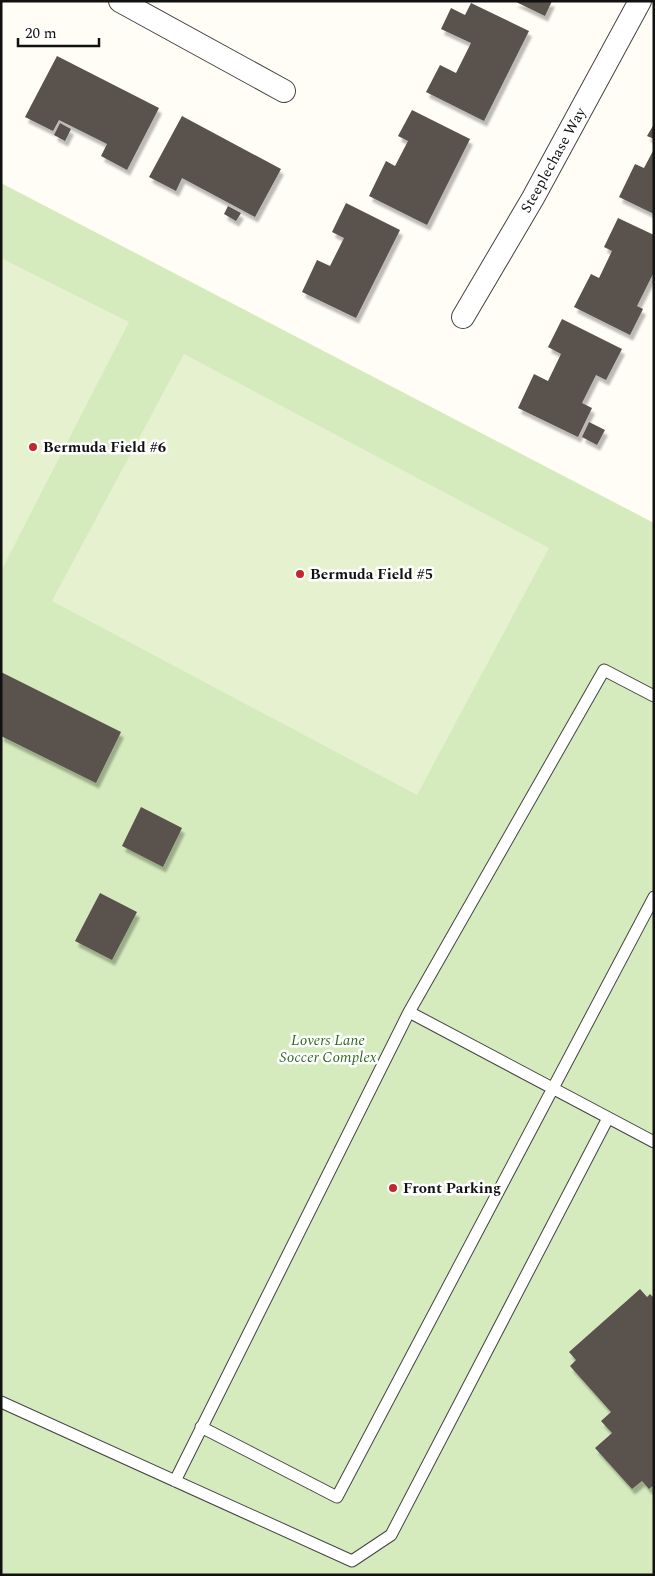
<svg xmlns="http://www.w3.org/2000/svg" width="655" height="1576" font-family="Spectral,serif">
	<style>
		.green { fill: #d5ebbd }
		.pitch { fill: #e6f2cf }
		.building { fill: #5a524d; filter: url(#shadow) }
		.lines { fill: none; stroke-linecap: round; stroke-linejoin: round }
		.service-casing { stroke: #444; stroke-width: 13 }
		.minor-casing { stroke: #444; stroke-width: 24 }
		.service { stroke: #fff; stroke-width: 11 }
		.minor { stroke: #fff; stroke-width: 22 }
		.poi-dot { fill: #c4262e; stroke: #fff; stroke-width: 2 }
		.labels { text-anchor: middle; stroke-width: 5; stroke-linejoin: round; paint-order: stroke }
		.street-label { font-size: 15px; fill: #111; stroke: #fff }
		.poi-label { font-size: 15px; font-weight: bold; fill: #111; stroke: #fff; text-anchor: start }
		.park-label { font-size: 15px; font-style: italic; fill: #2f6b1f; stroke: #fff }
	</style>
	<defs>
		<filter id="shadow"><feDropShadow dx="3" dy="5.5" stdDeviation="1" flood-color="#0004"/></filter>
	</defs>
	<rect width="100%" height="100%" fill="#fffdf5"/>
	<!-- green -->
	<path class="green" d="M 1,183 L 654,523 L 654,1575 L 1,1575 Z"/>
	<!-- pitch -->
	<path class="pitch" d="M 1,258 L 129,322 L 1,571 Z
		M 184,354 L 549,548 L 417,795 L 52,601 Z"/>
	<!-- building -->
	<path class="building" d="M 514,1 L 552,1 L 545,16 Z
		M 471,3 L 529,31 L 484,121 L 426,92 L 440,65 L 456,73 L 471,43 L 441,29 L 451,8 L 465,15 Z
		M 57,56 L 159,108 L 127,170 L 101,156 L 107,144 L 59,120 L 53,131 L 25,117 Z
		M 412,110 L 470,139 L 427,225 L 369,196 L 386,161 L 395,166 L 408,141 L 398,136 Z
		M 182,116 L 281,169 L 255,217 L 182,178 L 176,191 L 149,177 Z
		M 60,123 L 71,129 L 65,141 L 54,135 Z
		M 654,124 L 654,139 L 647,136 Z
		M 654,149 L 654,214 L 619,197 L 635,164 L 644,168 Z
		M 346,203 L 400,230 L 356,318 L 302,292 L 317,260 L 330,266 L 344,238 L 332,232 Z
		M 228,206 L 241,213 L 236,221 L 224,214 Z
		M 618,218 L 654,235 L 654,272 L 637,306 L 643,309 L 630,335 L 574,307 L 591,274 L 599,278 L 612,251 L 604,247 Z
		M 562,319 L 622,349 L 606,380 L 596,375 L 582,403 L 592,408 L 578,437 L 518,408 L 534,374 L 548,381 L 561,354 L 548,347 Z
		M 589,422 L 605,430 L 597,445 L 582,437 Z
		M 1,672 L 121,732 L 96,783 L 1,736 Z
		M 141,807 L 182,828 L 163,867 L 122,846 Z
		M 100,893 L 137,912 L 112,960 L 75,941 Z
		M 640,1289 L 647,1297 L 650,1294 L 654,1298 L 654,1485 L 649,1489 L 642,1481 L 632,1489 L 595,1448 L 612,1433 L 601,1421 L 611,1412 L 570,1366 L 576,1360 L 569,1352 Z"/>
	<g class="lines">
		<defs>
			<path id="service" d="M 409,1012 L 654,1142
				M 1,1402 L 352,1561 L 391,1535 L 608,1118
				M 201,1427 L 337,1497 L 654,897
				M 175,1481 L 409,1012 L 604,670 L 654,696"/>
			<path id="minor" d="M 120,1 L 284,91
				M 463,317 L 533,198 L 640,1"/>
		</defs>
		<!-- service casing -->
		<use href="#service" class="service-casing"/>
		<!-- minor casing -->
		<use href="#minor" class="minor-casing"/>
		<!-- service -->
		<use href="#service" class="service"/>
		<!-- minor -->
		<use href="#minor" class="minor"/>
	</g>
	<!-- markers -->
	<g class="poi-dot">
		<circle cx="33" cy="447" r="5"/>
		<circle cx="300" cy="574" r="5"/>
		<circle cx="393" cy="1188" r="5"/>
	</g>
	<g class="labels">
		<!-- street labels -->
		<g class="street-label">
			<text transform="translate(553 160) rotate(-61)" y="5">Steeplechase Way</text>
		</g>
		<!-- poi labels -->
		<g class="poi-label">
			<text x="43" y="452">Bermuda Field #6</text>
			<text x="310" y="579">Bermuda Field #5</text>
			<text x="403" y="1193">Front Parking</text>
		</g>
		<!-- park labels -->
		<g class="park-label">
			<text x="328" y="1045">Lovers Lane<tspan x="328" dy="17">Soccer Complex</tspan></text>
		</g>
	</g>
	<!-- border -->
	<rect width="655" height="1576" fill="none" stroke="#111111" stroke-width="5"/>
	<!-- scale -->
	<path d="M18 38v8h81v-8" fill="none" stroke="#111111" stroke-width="2.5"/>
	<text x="25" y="38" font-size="15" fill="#111111" stroke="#ffffff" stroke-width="4" paint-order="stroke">20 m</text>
</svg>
